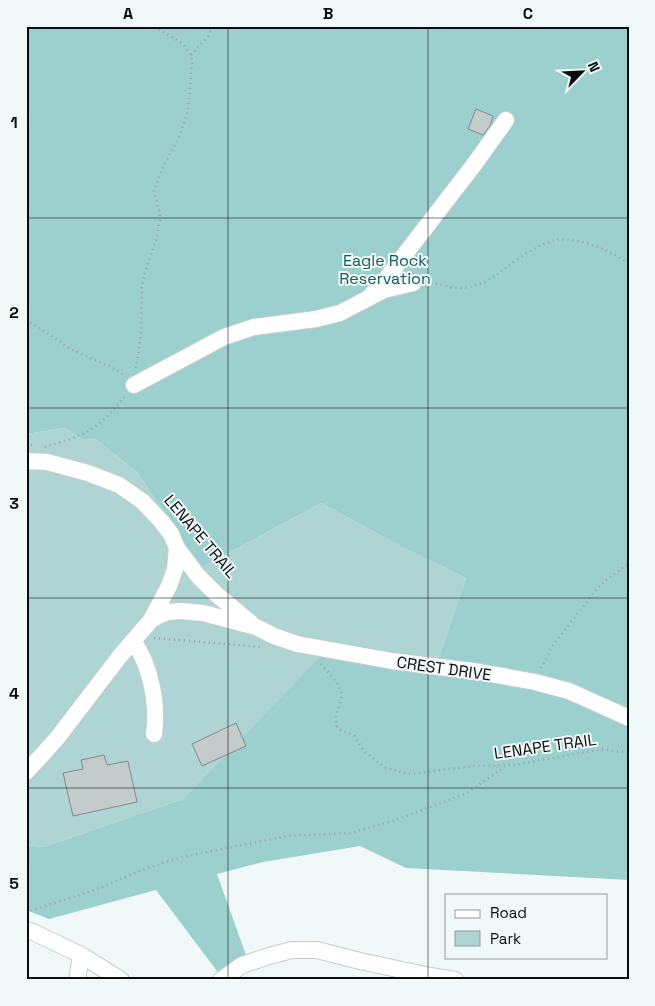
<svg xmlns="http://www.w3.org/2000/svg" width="655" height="1006" font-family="'Space Grotesk',sans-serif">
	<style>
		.green { fill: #aed5d4 }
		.forest { fill: #9bd0cf }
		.building { fill: #c4cbcb; stroke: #828989 }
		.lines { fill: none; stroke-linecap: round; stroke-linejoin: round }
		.minor-casing { stroke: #c6cdcd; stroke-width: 18 }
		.path { stroke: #9aa0a0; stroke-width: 2.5; stroke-dasharray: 1 4; stroke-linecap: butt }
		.minor { stroke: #fff; stroke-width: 16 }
		.grid { fill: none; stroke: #0a0d0d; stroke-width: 1; stroke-opacity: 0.55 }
		.labels { text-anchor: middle; stroke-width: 4; stroke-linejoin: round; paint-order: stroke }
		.park-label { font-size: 16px; fill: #105a5b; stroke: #f1f8f8 }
		.street-label { font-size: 16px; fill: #0a0d0d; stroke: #f1f8f8 }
		.neatline { fill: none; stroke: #0a0d0d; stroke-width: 2 }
		.grid-label { font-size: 16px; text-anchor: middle; font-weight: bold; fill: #0a0d0d }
	</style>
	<rect width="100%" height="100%" fill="#f1f8f8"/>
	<!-- green -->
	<path class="green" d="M 65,428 L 84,440 L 95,439 L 137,472 L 201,568 L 321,503 L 402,547 L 466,578 L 436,666 L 323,655 L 183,799 L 44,847 L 26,845 L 26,434 Z"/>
	<!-- forest -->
	<path class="forest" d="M 26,26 L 629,26 L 629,880 L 406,868 L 360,846 L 263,862 L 217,874 L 247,958 L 220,975 L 156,890 L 49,919 L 26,910 L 26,845 L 44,847 L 183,799 L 323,654 L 436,666 L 466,578 L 402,547 L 321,503 L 201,568 L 137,472 L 95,439 L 84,440 L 65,428 L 26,434 Z"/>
	<!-- building -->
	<path class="building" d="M 476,109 L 493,116 L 490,126 L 483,135 L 468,129 Z
		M 236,723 L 246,746 L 202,766 L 192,744 Z
		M 104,755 L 107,765 L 128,761 L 137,802 L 73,816 L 63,773 L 83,769 L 81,760 Z"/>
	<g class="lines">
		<defs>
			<path id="minor" d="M 372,294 L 385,280 L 473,166 L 506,120
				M 134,385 L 224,337 L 254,327 L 316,319 L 340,313 L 384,290 L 413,283
				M 26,461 L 47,462 L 88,473 L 119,485 L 142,501 L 161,521 L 171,534 L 177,548 L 198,576 L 216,594 L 251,623
				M 151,620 L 160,615 L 168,612 L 181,611 L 203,613 L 256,627 L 274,636 L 297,644 L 392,661 L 480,672 L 535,682 L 569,691 L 629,718
				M 133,641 C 151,665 158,705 154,734
				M 26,772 L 42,755 L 58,737 L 120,656 L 151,620 L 169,586 L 175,569 L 177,548
				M 26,930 L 33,932 L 81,955 L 121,980
				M 77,980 L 81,955
				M 221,980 L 242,965 L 269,956 L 292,950 L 317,950 L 360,961 L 430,976 L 455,980"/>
		</defs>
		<!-- minor casing -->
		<use href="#minor" class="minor-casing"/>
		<!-- path -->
		<path class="path" d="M 26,29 L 30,26
			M 191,55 L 208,36 L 213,26
			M 426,282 C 439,283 451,289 464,288 C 480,286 493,278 505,268 C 518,259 540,243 556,240 C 569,237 592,244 605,250 C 613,253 620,259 629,262
			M 26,320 L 47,333 L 69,348 L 117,370 L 124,375
			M 136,368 L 141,335 L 142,286 L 145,272 L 156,240 L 160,220 L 160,214 L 154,191 L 163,167 L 179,137 L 187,114 L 189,99 L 192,63 L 191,55 L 182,43 L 153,26
			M 26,445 L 35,445
			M 45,447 C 55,443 68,441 78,436 C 98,428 113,411 126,395
			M 154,638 L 261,647
			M 321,664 L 337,683 L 341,691 L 342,696 L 336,715 L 336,725 L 339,729 L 354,736 L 364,751 L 386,768 L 409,774 L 473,766 L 514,765 L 602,749 L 629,753
			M 541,668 L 553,645 L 600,585 L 629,563
			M 26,912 L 95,890 L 142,870 L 182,857 L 287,836 L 350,833 L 393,821 L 467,793 L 506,766"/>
		<!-- minor -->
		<use href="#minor" class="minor"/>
	</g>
	<!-- grid -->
	<path class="grid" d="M 228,26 L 228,980M 428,26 L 428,980M 26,218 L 629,218M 26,408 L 629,408M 26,598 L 629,598M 26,788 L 629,788"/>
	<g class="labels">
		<!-- park labels -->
		<g class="park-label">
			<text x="385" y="266">Eagle Rock<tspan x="385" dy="18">Reservation</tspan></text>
		</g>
		<!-- street labels -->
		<g class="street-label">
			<text transform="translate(201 536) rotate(50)" y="6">LENAPE TRAIL</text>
			<text transform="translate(444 668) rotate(8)" y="6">CREST DRIVE</text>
			<text transform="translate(545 746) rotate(-8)" y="6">LENAPE TRAIL</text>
		</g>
	</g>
	<!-- border -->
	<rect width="655" height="1006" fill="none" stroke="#f1f8f8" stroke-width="55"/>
	<!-- legend -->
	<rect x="445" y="894" width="162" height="65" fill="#f1f8f8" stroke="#959a9a"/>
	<rect x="455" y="910" width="25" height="8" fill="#ffffff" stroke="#959a9a"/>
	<text x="490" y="918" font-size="15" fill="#0a0d0d">Road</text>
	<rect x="455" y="931" width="25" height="15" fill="#aed5d4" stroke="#959a9a"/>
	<text x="490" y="944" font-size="15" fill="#0a0d0d">Park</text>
	<!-- north arrow -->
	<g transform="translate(582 72) rotate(66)" stroke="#f1f8f8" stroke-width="4" paint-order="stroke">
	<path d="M0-4L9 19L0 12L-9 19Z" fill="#0a0d0d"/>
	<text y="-8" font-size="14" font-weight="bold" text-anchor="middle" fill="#0a0d0d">N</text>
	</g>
	<rect x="28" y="28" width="600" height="950" class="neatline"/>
	<g class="grid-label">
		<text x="128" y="19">A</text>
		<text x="328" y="19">B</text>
		<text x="528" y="19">C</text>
		<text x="14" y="128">1</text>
		<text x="14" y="318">2</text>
		<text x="14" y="509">3</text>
		<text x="14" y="699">4</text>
		<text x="14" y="889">5</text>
	</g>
</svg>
